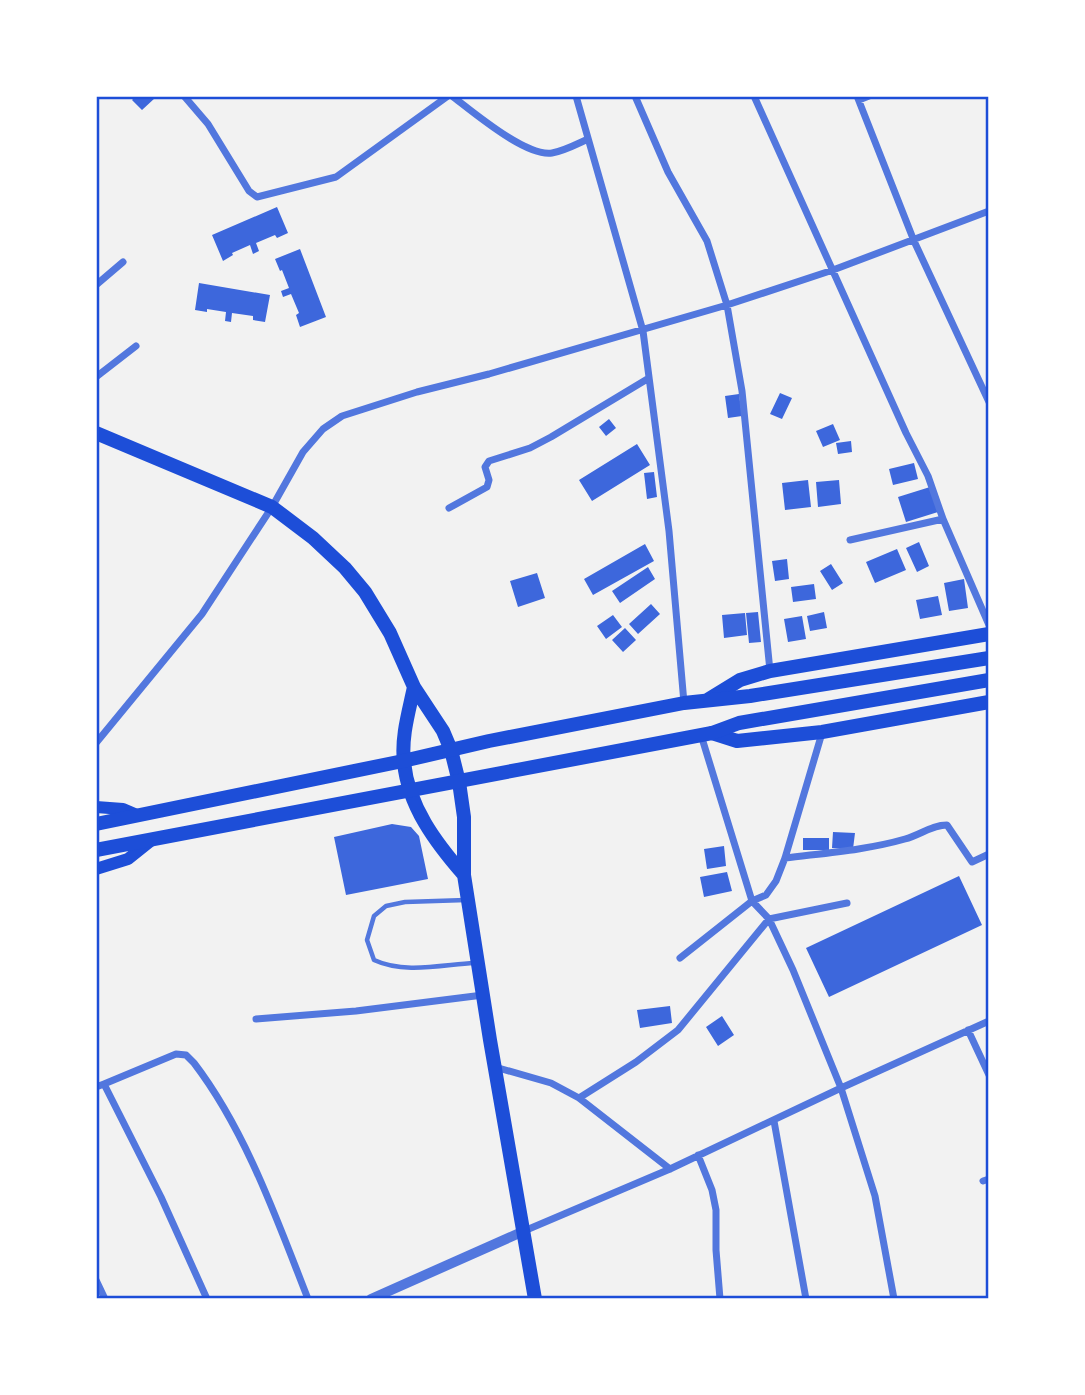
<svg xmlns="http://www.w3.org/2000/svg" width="1085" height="1395" font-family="'Work Sans',sans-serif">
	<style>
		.building { fill: #3d67dc }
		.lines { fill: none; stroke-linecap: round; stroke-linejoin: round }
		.service { stroke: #5277de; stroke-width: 4.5 }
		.minor { stroke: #5277de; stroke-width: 7 }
		.tertiary { stroke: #5277de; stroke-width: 10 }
		.secondary { stroke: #1d4ed8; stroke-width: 12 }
		.primary { stroke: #1d4ed8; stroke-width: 14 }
		.trunk { stroke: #1d4ed8; stroke-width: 14 }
		.neatline { fill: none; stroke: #1d4ed8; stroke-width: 2.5 }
	</style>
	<rect width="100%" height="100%" fill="#f2f2f2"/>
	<!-- building -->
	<path class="building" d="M 136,96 L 154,96 L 155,98 L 142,110 L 132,100 Z
		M 277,207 L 288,233 L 277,238 L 275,235 L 256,243 L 259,251 L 253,254 L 250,245 L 232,253 L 233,255 L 223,261 L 212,235 Z
		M 300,249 L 326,317 L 300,327 L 296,315 L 299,313 L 291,294 L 283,297 L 281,291 L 289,288 L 282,270 L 280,271 L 275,259 Z
		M 199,283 L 270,295 L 265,322 L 253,320 L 253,316 L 232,313 L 231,322 L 225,321 L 226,312 L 207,309 L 207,312 L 195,310 Z
		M 780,393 L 792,398 L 782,419 L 770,414 Z
		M 739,394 L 742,416 L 728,418 L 725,396 Z
		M 609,419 L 616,428 L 606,436 L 599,427 Z
		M 833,424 L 840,440 L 823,447 L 816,431 Z
		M 851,441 L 852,452 L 838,454 L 836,443 Z
		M 637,444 L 650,465 L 592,501 L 579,480 Z
		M 914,463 L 918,479 L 893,485 L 889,469 Z
		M 654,472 L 657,497 L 647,499 L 644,473 Z
		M 808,480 L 811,507 L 785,510 L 782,483 Z
		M 839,480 L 841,504 L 818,507 L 816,482 Z
		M 930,487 L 938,512 L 906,522 L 898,497 Z
		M 919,542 L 929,566 L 917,572 L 906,548 Z
		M 645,544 L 654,561 L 593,595 L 584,579 Z
		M 897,549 L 906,570 L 875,583 L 866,562 Z
		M 787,559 L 789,579 L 775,581 L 772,561 Z
		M 831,564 L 843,583 L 832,590 L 820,571 Z
		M 648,567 L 655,579 L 620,603 L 612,591 Z
		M 537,573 L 545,598 L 518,607 L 510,581 Z
		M 964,579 L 968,608 L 949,611 L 944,583 Z
		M 814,584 L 816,599 L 793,602 L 791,587 Z
		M 938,596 L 942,615 L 920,619 L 916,600 Z
		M 651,604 L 660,614 L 638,634 L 629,624 Z
		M 758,612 L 761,642 L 749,643 L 746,613 Z
		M 824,612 L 827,628 L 810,631 L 807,616 Z
		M 745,613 L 747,635 L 724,638 L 722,615 Z
		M 613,615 L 622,627 L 606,639 L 597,626 Z
		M 802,616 L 806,639 L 788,642 L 784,619 Z
		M 625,628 L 636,640 L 623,652 L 612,640 Z
		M 392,824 L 411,827 L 419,836 L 428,879 L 346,895 L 334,837 Z
		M 833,832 L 855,833 L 853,849 L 832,848 Z
		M 803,838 L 829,838 L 829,850 L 803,850 Z
		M 724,846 L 726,866 L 707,869 L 704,849 Z
		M 727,872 L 732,891 L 704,897 L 700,877 Z
		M 959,876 L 982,925 L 829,997 L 806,948 Z
		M 670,1006 L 672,1023 L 640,1028 L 637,1010 Z
		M 722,1016 L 734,1035 L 718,1046 L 706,1027 Z"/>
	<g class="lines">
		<!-- service -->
		<path class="service" d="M 466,900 L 405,902 L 386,906 L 374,916 L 367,940 L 374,960 C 404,974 441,965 474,963"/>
		<!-- minor -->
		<path class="minor" d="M 184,96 L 208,124 L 249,191 L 257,197 L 336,177 L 448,96
			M 452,96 C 473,112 526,157 552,153 C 564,151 577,144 588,139
			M 576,96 L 643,331 L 669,531 L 684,703
			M 635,96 L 668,172 L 707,241 L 727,305 L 742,391 L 770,671
			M 754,96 L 906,433 L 928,476 L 943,519 L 989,625
			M 857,96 L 914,241 L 989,402
			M 859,100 L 869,96
			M 96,285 L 123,262
			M 96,377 L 136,346
			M 449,508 L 487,487 L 489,480 L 485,467 L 489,461 L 530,448 L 551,437 L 649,378
			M 850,540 L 943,519
			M 96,743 L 202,614 L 272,507 L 303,452 L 323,429 L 342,416 L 417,392 L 489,374 L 727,305 L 833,270 L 989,211
			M 785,858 C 825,853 867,850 905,839 C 920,835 932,825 947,825 L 972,862 L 989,854
			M 680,958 L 752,901 L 766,895 L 776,881 L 785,858 L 822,733
			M 256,1019 L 356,1011 L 483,995
			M 968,1030 L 989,1075
			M 495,1067 L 551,1083 L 579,1098 L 670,1169
			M 104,1084 L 176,1054 L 186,1055 L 194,1063 C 246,1131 277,1220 308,1299
			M 96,1087 L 104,1084 L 161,1197 L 207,1299
			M 579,1098 L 636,1062 L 678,1030 L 769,919 L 847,903
			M 774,1121 L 806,1299
			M 698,1155 L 712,1190 L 716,1210 L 716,1250 L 720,1299
			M 983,1181 L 989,1179
			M 524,1231 L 670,1169 L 841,1088 L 793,970 L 769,919 L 752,901 L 701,735
			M 96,1280 L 105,1299
			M 894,1299 L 875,1196 L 841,1088 L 989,1021"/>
		<!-- tertiary -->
		<path class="tertiary" d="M 371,1299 L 524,1231"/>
		<!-- secondary -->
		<path class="secondary" d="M 96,807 L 123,809 L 137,815
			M 96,869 L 128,859 L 153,839"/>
		<!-- primary -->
		<path class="primary" d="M 96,433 L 272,507 L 313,538 L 345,568 L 365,592 L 390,633 L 414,687 L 443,731 L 451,750 L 459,782 L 464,817 L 464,875 L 490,1040 L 535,1299
			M 414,687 C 409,711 401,737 404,762 C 408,806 436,843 464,875
			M 709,699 L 740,680 L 770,671 L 989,634
			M 712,733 L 737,741 L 822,732 L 989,702"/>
		<!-- trunk -->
		<path class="trunk" d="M 96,824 L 403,761 L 489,741 L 684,703 L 750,696 L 989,658
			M 96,850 L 712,733 L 739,723 L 989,680"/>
	</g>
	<!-- border -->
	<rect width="1085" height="1395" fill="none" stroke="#ffffff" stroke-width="196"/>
	<rect x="98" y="98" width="889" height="1199" class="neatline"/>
</svg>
